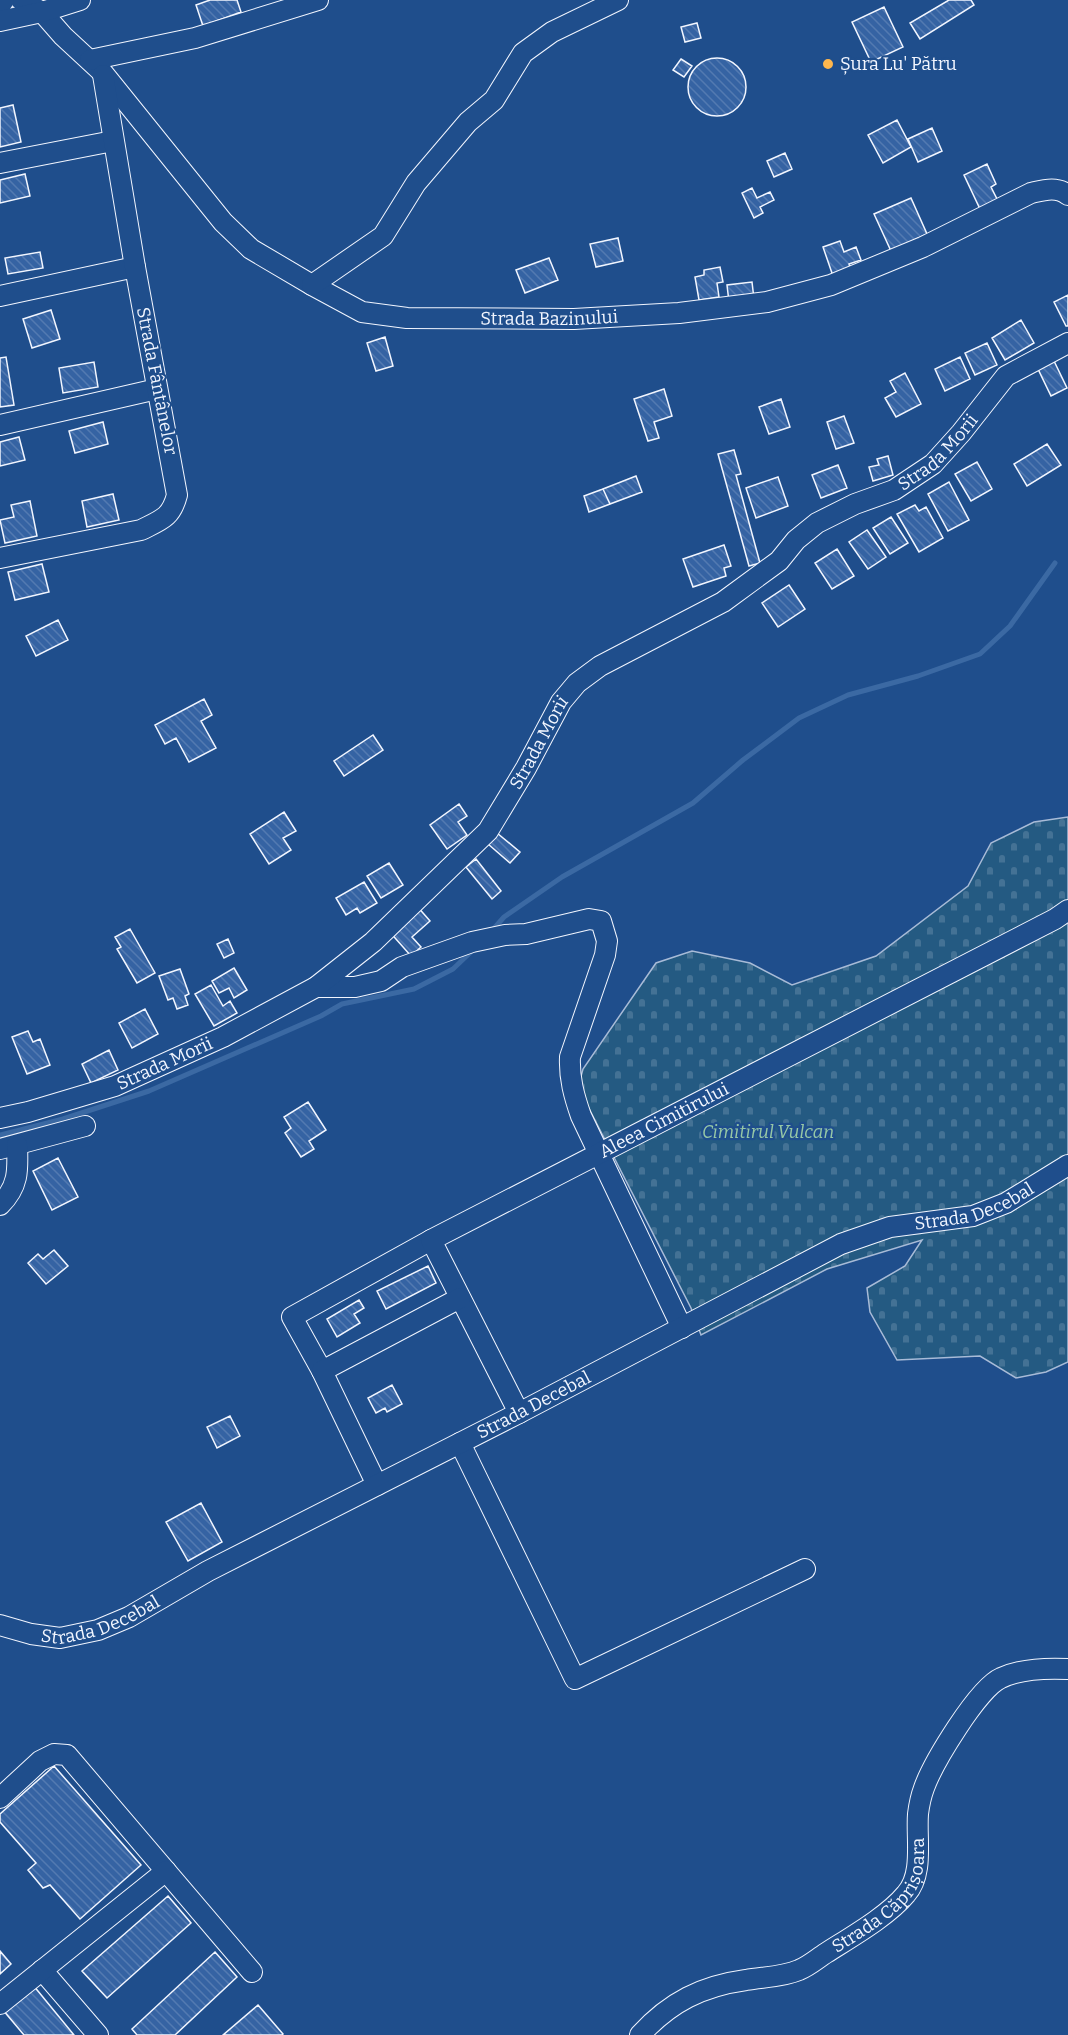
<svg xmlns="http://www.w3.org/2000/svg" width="1068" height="2035" font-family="Bitter,serif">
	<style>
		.cemetery { fill: url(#cemetery-stones); stroke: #a8bbd7; stroke-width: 1.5 }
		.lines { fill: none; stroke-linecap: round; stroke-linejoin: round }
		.stream { stroke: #3b69a3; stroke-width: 5 }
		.building { fill: url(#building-back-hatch); stroke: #f2f6ff; stroke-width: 1.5 }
		.minor-casing { stroke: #f2f6ff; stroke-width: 22 }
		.minor { stroke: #1f4e8c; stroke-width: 20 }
		.poi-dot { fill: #ffb74d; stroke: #1f4e8c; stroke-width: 2 }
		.labels { text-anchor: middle; stroke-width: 4.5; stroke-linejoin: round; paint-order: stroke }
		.poi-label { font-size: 18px; fill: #f2f6ff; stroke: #1f4e8c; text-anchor: start }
		.street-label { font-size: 18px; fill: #f2f6ff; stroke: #1f4e8c }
		.park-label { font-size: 18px; font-style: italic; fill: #97c8a6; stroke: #1f4e8c }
	</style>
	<defs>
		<pattern id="cemetery-stones" width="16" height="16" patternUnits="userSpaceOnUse" patternTransform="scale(1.5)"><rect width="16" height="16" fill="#245a82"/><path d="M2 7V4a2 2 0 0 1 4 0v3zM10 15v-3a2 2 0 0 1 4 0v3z" fill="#447295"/></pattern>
		<pattern id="building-back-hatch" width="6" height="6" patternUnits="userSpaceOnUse" patternTransform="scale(1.5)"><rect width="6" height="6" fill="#3563a3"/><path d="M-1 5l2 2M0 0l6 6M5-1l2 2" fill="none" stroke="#537ab1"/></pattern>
	</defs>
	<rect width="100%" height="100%" fill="#1f4e8c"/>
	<!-- cemetery -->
	<path class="cemetery" d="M 1068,817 L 1068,1362 L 1046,1372 L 1016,1378 L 980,1356 L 897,1360 L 870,1312 L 867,1288 L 905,1266 L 922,1240 L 827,1269 L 701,1335 L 691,1308 L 578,1087 L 583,1069 L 656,963 L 692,951 L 750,963 L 792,985 L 876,956 L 968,886 L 991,843 L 1034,822 Z"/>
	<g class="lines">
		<!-- stream -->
		<path class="stream" d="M 490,933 L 504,917 L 562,877 L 693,803 L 743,760 L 799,718 L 848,695 L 918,676 L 980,654 L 1010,626 L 1055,563
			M 0,1135 L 63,1119 L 149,1091 L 321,1016 L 342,1004 L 414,989 L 453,969 L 475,948"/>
	</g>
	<!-- building -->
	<path class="building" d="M 210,0 L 237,0 L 241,12 L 203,26 L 196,5 Z
		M 949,0 L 971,0 L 974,5 L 920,39 L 910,23 Z
		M 884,7 L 903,47 L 871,62 L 852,22 Z
		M 697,23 L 701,38 L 685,42 L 681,27 Z
		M688 87a29 29 0 1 1 58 0a29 29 0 1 1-58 0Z
		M 681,59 L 692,66 L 684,77 L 673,70 Z
		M 13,105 L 21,142 L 0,147 L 0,108 Z
		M 897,120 L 911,147 L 883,163 L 868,135 Z
		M 932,128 L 942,151 L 918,162 L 908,139 Z
		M 785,153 L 792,169 L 774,177 L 767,161 Z
		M 987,164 L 996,184 L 991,187 L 998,201 L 980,209 L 964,175 Z
		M 25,174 L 30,196 L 0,203 L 0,180 Z
		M 752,188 L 757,198 L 770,192 L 774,200 L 760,207 L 763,213 L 754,218 L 742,193 Z
		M 911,198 L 927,234 L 891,251 L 874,214 Z
		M 618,238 L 623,261 L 596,267 L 590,244 Z
		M 840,241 L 844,252 L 856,247 L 861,260 L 849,264 L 851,270 L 833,276 L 823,247 Z
		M 40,252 L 43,268 L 8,274 L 5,258 Z
		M 549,258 L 558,280 L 525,293 L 516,270 Z
		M 720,267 L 723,282 L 717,283 L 719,297 L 699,300 L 695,277 L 704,275 L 704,270 Z
		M 752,282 L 754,299 L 729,302 L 727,285 Z
		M 1068,295 L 1068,326 L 1066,326 L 1054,302 Z
		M 51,310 L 60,339 L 32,348 L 23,319 Z
		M 1021,320 L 1034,343 L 1005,360 L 992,338 Z
		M 385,337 L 393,366 L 376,371 L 367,343 Z
		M 987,343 L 997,365 L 975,375 L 965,353 Z
		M 6,357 L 14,405 L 0,407 L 0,358 Z
		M 960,357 L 970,379 L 945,391 L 935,369 Z
		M 1054,361 L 1067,388 L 1051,396 L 1038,369 Z
		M 94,362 L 98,387 L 63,393 L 59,368 Z
		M 905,373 L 921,404 L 896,417 L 885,398 L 896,392 L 890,381 Z
		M 664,389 L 672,416 L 654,422 L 659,438 L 648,441 L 634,399 Z
		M 781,399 L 790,427 L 769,434 L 759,407 Z
		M 844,416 L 854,443 L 836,449 L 827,422 Z
		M 103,422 L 108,444 L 75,453 L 69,431 Z
		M 19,437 L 25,460 L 0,466 L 0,442 Z
		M 1047,444 L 1061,465 L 1027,486 L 1014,464 Z
		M 734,450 L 741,474 L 736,475 L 760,563 L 749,566 L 718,454 Z
		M 888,456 L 893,475 L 873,481 L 869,467 L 879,465 L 877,459 Z
		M 977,462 L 992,489 L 971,501 L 955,474 Z
		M 838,465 L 847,488 L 821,498 L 812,475 Z
		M 636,476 L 642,492 L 610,504 L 603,489 Z
		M 778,477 L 788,506 L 756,518 L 746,488 Z
		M 949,482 L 969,520 L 948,531 L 928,494 Z
		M 603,489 L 610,504 L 589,512 L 584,496 Z
		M 113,494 L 119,520 L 87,527 L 82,501 Z
		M 30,501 L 37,536 L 5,543 L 0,520 L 14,517 L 11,505 Z
		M 915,505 L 919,511 L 926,507 L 943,538 L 919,552 L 897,514 Z
		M 891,517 L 908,543 L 890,554 L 873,528 Z
		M 867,530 L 886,557 L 868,569 L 849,542 Z
		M 724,545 L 731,566 L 724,568 L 726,576 L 693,587 L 683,559 Z
		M 837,549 L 854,576 L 832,589 L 815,563 Z
		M 42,564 L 49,592 L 15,600 L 8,572 Z
		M 789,585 L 805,609 L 778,627 L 762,603 Z
		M 58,620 L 68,640 L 36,656 L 26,636 Z
		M 204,699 L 212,715 L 201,721 L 216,748 L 189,762 L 176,738 L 165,744 L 155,725 Z
		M 373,735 L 383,750 L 344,776 L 334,761 Z
		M 459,804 L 467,816 L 458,822 L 467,835 L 447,849 L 430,825 Z
		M 284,812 L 296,831 L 283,838 L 291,850 L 269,864 L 250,834 Z
		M 497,833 L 520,852 L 510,863 L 488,844 Z
		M 476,859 L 501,891 L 492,899 L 466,867 Z
		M 389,863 L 403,885 L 381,898 L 367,876 Z
		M 364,882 L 377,903 L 360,913 L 357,908 L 346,915 L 336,898 Z
		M 416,905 L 430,921 L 412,937 L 421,947 L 411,956 L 388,930 Z
		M 130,929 L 155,973 L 137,983 L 117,949 L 121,947 L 115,937 Z
		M 228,939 L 234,953 L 224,958 L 217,944 Z
		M 234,968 L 247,990 L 234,998 L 229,988 L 219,993 L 212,981 Z
		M 180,969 L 189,994 L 185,996 L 188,1005 L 177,1009 L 173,998 L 168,1000 L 159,976 Z
		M 211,985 L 223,1006 L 230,1001 L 237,1013 L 214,1026 L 195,994 Z
		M 145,1009 L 158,1034 L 132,1048 L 119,1023 Z
		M 28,1031 L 33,1042 L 40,1039 L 50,1065 L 27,1074 L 12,1037 Z
		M 109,1050 L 118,1070 L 91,1083 L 82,1064 Z
		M 308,1102 L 326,1130 L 309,1141 L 314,1149 L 301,1157 L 285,1133 L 291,1128 L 284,1117 Z
		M 58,1158 L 78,1197 L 52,1210 L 33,1171 Z
		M 54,1250 L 68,1266 L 46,1284 L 28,1263 L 38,1254 L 43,1259 Z
		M 428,1266 L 436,1283 L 386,1309 L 377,1291 Z
		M 359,1300 L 364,1308 L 354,1314 L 360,1323 L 337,1337 L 327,1319 Z
		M 392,1385 L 402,1404 L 387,1412 L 385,1408 L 376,1413 L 368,1398 Z
		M 230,1416 L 240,1436 L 217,1448 L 207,1427 Z
		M 201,1503 L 222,1542 L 188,1561 L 166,1522 Z
		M 54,1766 L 141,1865 L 80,1919 L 50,1885 L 43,1888 L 28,1870 L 36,1863 L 0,1822 L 0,1814 Z
		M 168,1896 L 191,1923 L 107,1998 L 82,1971 Z
		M 0,1951 L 11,1964 L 0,1974 Z
		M 215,1952 L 237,1977 L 175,2035 L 137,2035 L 132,2029 Z
		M 33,1985 L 74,2035 L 24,2035 L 3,2010 Z
		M 258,2005 L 283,2034 L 282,2035 L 223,2035 Z"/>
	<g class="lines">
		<defs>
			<g id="minor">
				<path id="s1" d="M 21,0 L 42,12 L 63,36 L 103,73 L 223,222 L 251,249 L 312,285 L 362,312 L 407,318 L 574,319 L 679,313 L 767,302 L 831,285 L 923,247 L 1031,193 C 1044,190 1057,186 1068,195"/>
				<path d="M 0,6 L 4,0"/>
				<path d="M 0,21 L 42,12 L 80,0"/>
				<path d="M 90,60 L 195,38 L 318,0"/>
				<path d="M 0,163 L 113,141"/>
				<path d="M 312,285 L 383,236 L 416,183 L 468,122 L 494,100 L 523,53 L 552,32 L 618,0"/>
				<path d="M 0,296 L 135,267"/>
				<path d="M 0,425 L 157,389"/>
				<path d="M 0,558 L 141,530 C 161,520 171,518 177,495 L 135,267 L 103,75"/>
				<path d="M 316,987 L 355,987 L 381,981 L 402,967 L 472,942 L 505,935 L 526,934 L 589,919 L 601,921 L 607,941 L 605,955 L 570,1057 C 569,1078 574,1096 581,1116 L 682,1328"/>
				<path id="s2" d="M 0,1118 L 28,1112 L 115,1086 L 223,1037 L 316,987 L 373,942 L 488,831 L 526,768 L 561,702 L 577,683 L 600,666 L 723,602 L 779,561 L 796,540 L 817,523 L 855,504 L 894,490 L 933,464 L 961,433 L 1006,376 L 1068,343"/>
				<path d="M 0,1149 L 85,1126"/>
				<path d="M 0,1205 C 19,1186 18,1170 17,1145"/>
				<path d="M 322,1371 L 292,1317 L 431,1240"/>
				<path id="s3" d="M 519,1413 L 431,1240 L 1055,919 L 1068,910"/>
				<path d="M 460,1443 L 575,1679 L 805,1569"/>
				<path d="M 377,1485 L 322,1371 L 460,1298"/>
				<path id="s4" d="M 0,1625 L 31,1634 L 60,1638 L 98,1630 L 129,1617 L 208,1571 L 519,1413 L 841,1244 L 890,1227 L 973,1216 L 1006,1203 L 1068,1165"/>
				<path d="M 0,1798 L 40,1761 L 54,1754 L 67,1755 L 252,1972"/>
				<path d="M 42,1970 L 98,2035"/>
				<path d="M 0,2004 L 166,1871"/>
				<path id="s5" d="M 640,2035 C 670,2002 702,1986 746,1980 C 763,1977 783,1977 799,1970 C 809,1966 818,1958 826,1953 C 851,1937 888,1916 906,1894 C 924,1874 916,1839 918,1814 C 919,1806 921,1796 924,1788 C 933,1763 978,1688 1001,1678 C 1020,1669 1047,1668 1068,1669"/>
			</g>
		</defs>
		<!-- minor casing -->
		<use href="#minor" class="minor-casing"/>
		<!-- minor -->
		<use href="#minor" class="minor"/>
	</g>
	<!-- markers -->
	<circle class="poi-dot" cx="828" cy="64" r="6"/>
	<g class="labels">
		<!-- poi labels -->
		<g class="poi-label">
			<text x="840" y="70">Șura Lu' Pătru</text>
		</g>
		<!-- street labels -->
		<g class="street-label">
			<text dy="6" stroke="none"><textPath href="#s1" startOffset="656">Strada Bazinului</textPath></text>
			<text transform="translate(157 381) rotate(79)" y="6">Strada Fântânelor</text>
			<text dy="6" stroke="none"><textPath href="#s2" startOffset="1182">Strada Morii</textPath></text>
			<text dy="6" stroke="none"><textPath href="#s2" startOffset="678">Strada Morii</textPath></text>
			<text dy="6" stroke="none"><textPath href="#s2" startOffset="174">Strada Morii</textPath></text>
			<text dy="6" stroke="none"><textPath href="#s3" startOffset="456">Aleea Cimitirului</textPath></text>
			<text dy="6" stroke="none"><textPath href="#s4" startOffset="1077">Strada Decebal</textPath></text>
			<text dy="6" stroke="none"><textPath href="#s4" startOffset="591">Strada Decebal</textPath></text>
			<text dy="6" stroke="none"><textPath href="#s4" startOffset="105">Strada Decebal</textPath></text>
			<text dy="6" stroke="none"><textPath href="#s5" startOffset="292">Strada Căprișoara</textPath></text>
		</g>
		<!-- park labels -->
		<g class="park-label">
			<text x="768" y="1138">Cimitirul Vulcan</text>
		</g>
	</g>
</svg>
